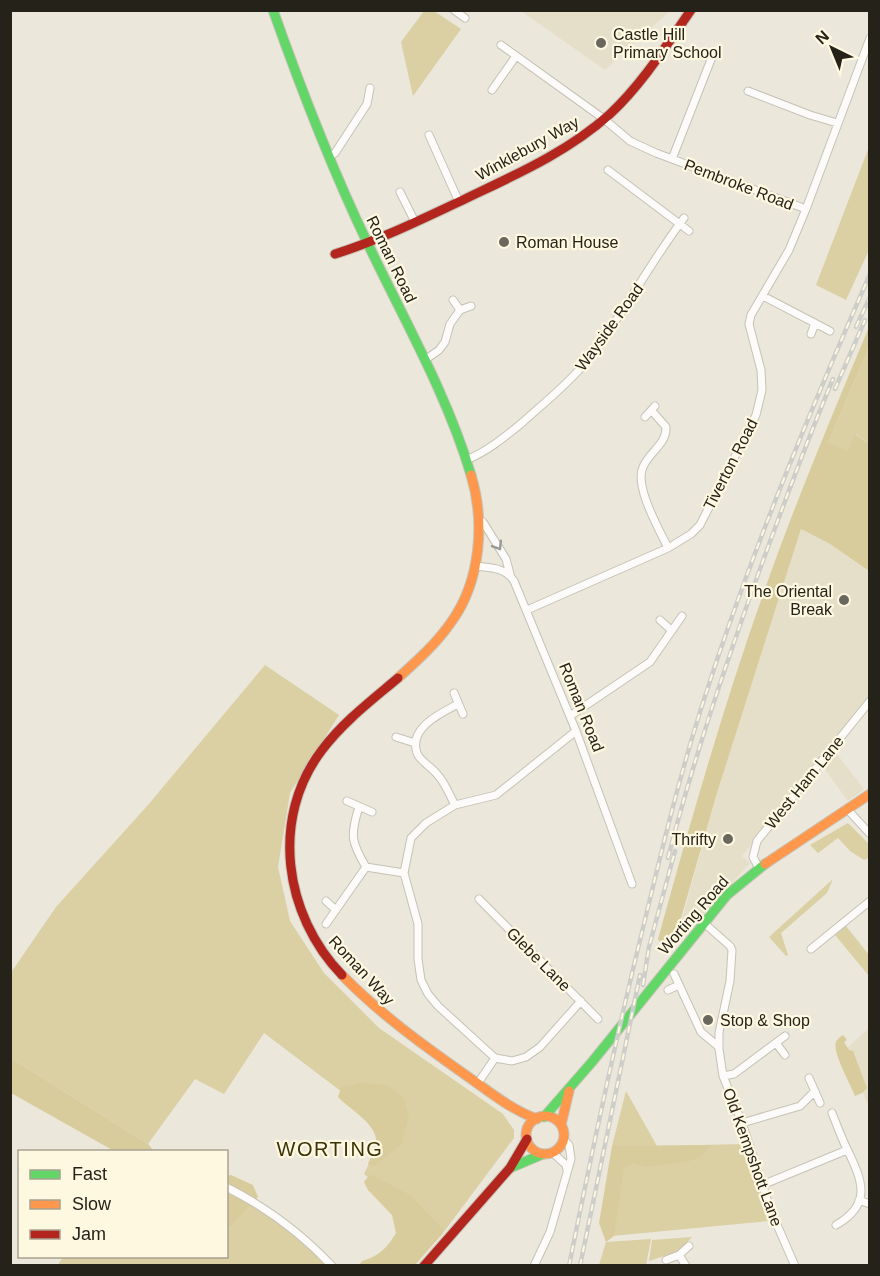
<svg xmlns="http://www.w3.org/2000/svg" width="880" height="1276" font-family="Arial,sans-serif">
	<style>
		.built { fill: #e5dfc9 }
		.green { fill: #dbcfa4 }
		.forest { fill: #d9cc9c }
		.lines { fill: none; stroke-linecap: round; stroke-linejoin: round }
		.street-casing { stroke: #c5c2b7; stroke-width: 9 }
		.fast-casing { stroke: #c5c2b7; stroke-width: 11 }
		.slow-casing { stroke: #c5c2b7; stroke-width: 11 }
		.jam-casing { stroke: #c5c2b7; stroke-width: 11 }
		.street { stroke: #fcfbf9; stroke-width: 7 }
		.fast { stroke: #63d668; stroke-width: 9 }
		.slow { stroke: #ff974d; stroke-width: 9 }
		.jam { stroke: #b3261e; stroke-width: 9 }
		.rail-casing { stroke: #cdcdc9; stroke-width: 4.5 }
		.rail { stroke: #fff8e1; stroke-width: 2; stroke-dasharray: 7; stroke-linecap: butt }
		.oneway { stroke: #9b9995 }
		.poi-dot { fill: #6a675d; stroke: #fff8e1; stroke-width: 2 }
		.labels { text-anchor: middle; stroke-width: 4.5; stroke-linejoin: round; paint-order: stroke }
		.poi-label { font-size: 16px; fill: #25221a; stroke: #fff8e1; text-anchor: start }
		.street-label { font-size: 16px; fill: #25221a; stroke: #fff8e1 }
		.quarter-label { font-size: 20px; letter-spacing: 1.5px; fill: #3c3207; stroke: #fff8e1 }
	</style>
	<rect width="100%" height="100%" fill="#ebe7da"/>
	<!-- built -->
	<path class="built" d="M 521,11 L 670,11 L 605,70 Z
		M 801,529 L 830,544 L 869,571 L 869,697 L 742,856 L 750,863 L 690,930 L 680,926 L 717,793 Z
		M 836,753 L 864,789 L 848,801 L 823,767 Z
		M 869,1028 L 869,1107 L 844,1051 Z"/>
	<!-- green -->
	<path class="green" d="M 424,11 L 434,11 L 461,29 L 413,96 L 401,42 Z
		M 869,147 L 869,250 L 846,300 L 816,285 Z
		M 869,347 L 869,444 L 856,434 L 848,452 L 828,443 Z
		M 265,665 L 339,715 L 290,793 L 278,867 L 290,921 L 324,973 L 379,1028 L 503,1114 L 514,1130 L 514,1138 L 440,1237 L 364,1174 L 387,1126 L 264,1033 L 224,1094 L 195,1079 L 148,1144 L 11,1058 L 10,974 L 56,907 L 148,805 Z
		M 848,823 L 869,844 L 869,858 L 864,860 L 850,851 L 838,838 L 818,853 L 810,845 Z
		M 833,879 L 827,893 L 781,933 L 788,955 L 786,956 L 769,937 Z
		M 846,926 L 869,955 L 869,976 L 835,935 Z
		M 626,1091 L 657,1146 L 745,1144 L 768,1221 L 612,1236 L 621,1147 L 612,1146 Z
		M 254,1201 L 333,1266 L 57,1266 L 63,1257 L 226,1256 L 227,1227 L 229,1229 Z
		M 692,1237 L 679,1251 L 649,1261 L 652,1240 Z
		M 651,1239 L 646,1265 L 599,1265 L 606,1242 Z"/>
	<!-- forest -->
	<path class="forest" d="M 869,327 L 869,347 L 828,443 L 848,451 L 855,434 L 869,444 L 869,571 L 830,544 L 801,529 L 717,793 L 673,946 L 663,948 L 658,939 C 694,808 732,677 779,550 C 807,475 838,401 869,327 Z
		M 843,1035 L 847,1040 L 844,1042 L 849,1050 L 853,1051 L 867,1088 L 862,1093 L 855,1096 C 851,1085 832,1052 836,1042 C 837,1039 840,1037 843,1035 Z
		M 11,1058 L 148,1144 L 154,1151 L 114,1151 L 11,1093 Z
		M 362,1083 L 387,1085 L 403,1097 L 409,1116 L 402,1144 L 374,1166 L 368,1164 C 371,1157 375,1148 376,1141 C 377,1124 348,1108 338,1097 L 341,1087 Z
		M 710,1145 L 702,1156 L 690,1161 L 647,1167 L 633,1163 L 624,1169 L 614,1236 L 606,1242 L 599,1223 L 612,1146 Z
		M 370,1174 L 410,1195 L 443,1229 L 443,1233 L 415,1265 L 359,1265 L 362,1261 C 379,1256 387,1248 396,1233 L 392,1215 L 368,1190 L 364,1182 Z
		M 231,1175 L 253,1185 L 258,1197 L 229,1229 L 227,1227 L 226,1176 Z"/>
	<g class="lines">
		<defs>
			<path id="street" d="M 454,10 L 465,18
				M 501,45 L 604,119 L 630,141 L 656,153 L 806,209
				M 492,90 L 516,56
				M 748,91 L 810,115 L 837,123
				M 429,135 L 459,202
				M 329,157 L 335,153 L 367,104 L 370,88
				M 672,159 L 712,57
				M 608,170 L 689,231
				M 400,192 L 415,222
				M 763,296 L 830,331
				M 453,300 L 460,310 L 471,306
				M 811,334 L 815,323
				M 425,360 L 439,350 L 445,342 L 450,324 L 460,310
				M 652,411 L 666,427 C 667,444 649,452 643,467 C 634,486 659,529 668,548
				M 645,417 L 655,406
				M 466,460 C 487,452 506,436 523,422 C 544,403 568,384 586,362 C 622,317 649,264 684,218
				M 479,521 L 483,522 L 506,559 L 510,574
				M 475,566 C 490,568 505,567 514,581 L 576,731 L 632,884
				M 527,610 L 668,548 L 691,534 L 700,525 L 756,415 L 762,390 L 761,370 L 749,324 L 751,315 L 789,250 L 806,209 L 870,38
				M 660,620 L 671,630
				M 454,693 L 463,714
				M 570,716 L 650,662 L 682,616
				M 576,731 L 496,795 L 455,805 L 426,823 L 411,838 L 404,873 L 418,924 L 418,959 L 421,980 L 428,994 L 438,1006 L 495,1058 L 512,1061 L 526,1057 L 540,1047 L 581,1001
				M 396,737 L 415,743
				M 347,801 L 372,812
				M 455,805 C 449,794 445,782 436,773 C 431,767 419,760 417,753 C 408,728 441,713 458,704
				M 359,807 C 350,835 351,842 366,867 L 404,873
				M 848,810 L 870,834
				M 759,868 L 753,857 L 757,841 L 870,701
				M 479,899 L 598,1019
				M 326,901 L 336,910
				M 704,923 L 730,946 L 732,950 L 730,981 L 719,1033 L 719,1049 L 723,1076 L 742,1123 L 771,1211 L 795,1266
				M 326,924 L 366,867
				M 811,949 L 870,901
				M 674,974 L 701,1032 L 719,1047
				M 668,990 L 679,985
				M 776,1043 L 785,1055
				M 723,1076 L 734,1074 L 785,1036
				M 809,1078 L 820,1103
				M 478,1083 L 495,1058
				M 832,1113 C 837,1125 841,1137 847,1149 C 862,1180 873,1204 836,1225
				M 742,1123 L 800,1106 L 815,1091
				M 553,1153 L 566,1165 L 567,1170
				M 762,1185 L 847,1150
				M 226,1187 C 266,1207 301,1233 332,1266
				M 859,1200 L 870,1204
				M 679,1255 L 686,1266
				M 666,1260 L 679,1255 L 689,1246
				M 534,1266 L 550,1232 L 571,1159 L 569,1145 L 563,1139"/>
			<path id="fast" d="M 273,10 C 301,89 331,167 367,242 C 403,318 447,394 471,475
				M 544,1117 L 592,1062 L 727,895 L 765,864
				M 510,1168 L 543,1154"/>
			<path id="slow" d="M 398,678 C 418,660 437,643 452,621 C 481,580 485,521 471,475
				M 765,864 L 870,794
				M 342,975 C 380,1014 423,1045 467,1076 C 490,1092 510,1109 537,1119
				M526 1135a19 19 0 1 1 38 0a19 19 0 1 1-38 0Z
				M 561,1125 L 569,1091"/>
			<path id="jam" d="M 335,254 C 380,240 422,219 465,199 C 515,175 568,152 610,114 C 642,84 666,46 691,10
				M 342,975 C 284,915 270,818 322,750 C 343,722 372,700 398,678
				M 424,1266 L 510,1168 L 527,1139"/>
		</defs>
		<!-- street casing -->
		<use href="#street" class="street-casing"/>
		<!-- fast casing -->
		<use href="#fast" class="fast-casing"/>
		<!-- slow casing -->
		<use href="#slow" class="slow-casing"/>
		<!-- jam casing -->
		<use href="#jam" class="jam-casing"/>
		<!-- street -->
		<use href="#street" class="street"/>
		<!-- fast -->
		<use href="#fast" class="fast"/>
		<!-- slow -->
		<use href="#slow" class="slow"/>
		<!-- jam -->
		<use href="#jam" class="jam"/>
		<defs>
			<path id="rail" d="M 856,327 L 870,297
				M 835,389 L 865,320
				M 668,858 C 694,756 728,657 764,558 C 786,498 808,438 833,379
				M 643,985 L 649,947 L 675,851
				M 569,1266 C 592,1151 616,1037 644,924 C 661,853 678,782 700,712 C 747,563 807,418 870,274
				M 580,1266 L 640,975"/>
		</defs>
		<!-- rail casing -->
		<use href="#rail" class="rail-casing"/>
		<!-- rail -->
		<use href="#rail" class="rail"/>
	</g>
	<!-- one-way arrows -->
	<defs><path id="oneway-chevron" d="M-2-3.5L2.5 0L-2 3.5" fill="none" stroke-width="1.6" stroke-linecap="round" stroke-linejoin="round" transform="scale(1.5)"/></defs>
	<use class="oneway" href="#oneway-chevron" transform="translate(498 546) rotate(58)"/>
	<!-- markers -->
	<g class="poi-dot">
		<circle cx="601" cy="43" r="6"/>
		<circle cx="504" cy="242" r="6"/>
		<circle cx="844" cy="600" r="6"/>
		<circle cx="728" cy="839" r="6"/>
		<circle cx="708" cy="1020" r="6"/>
	</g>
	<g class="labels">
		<!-- poi labels -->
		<g class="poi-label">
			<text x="613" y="40">Castle Hill<tspan x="613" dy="18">Primary School</tspan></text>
			<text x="516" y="248">Roman House</text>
			<text x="832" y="597" text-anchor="end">The Oriental<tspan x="832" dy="18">Break</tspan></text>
			<text x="716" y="845" text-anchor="end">Thrifty</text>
			<text x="720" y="1026">Stop &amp; Shop</text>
		</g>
		<!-- street labels -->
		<g class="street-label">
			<text transform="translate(527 148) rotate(-29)" y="6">Winklebury Way</text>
			<text transform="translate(739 184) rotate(21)" y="6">Pembroke Road</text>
			<text transform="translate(392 259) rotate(64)" y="6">Roman Road</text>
			<text transform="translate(609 327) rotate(-54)" y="6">Wayside Road</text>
			<text transform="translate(730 464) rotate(-63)" y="6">Tiverton Road</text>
			<text transform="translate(582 707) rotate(68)" y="6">Roman Road</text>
			<text transform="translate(804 782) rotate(-51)" y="6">West Ham Lane</text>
			<text transform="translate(693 915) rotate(-49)" y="6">Worting Road</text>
			<text transform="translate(539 959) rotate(45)" y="6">Glebe Lane</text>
			<text transform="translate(362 970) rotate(47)" y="6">Roman Way</text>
			<text transform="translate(753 1157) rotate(70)" y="6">Old Kempshott Lane</text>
		</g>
		<!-- quarter labels -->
		<g class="quarter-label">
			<text x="330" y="1156">WORTING</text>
		</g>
	</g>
	<!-- border -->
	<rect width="880" height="1276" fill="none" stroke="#25221a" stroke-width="24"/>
	<!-- legend -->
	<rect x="18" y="1150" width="210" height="108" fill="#fff8e1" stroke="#a8a291" stroke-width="1.5"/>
	<rect x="30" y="1170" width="30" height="9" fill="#63d668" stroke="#a8a291" stroke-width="1.5"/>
	<text x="72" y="1180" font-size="18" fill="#25221a">Fast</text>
	<rect x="30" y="1200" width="30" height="9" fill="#ff974d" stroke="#a8a291" stroke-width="1.5"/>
	<text x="72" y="1210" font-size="18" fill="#25221a">Slow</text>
	<rect x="30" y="1230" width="30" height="9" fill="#b3261e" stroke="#a8a291" stroke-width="1.5"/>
	<text x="72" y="1240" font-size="18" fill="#25221a">Jam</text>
	<!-- north arrow -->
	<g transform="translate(832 48) rotate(317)" stroke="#fff8e1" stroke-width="4.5" paint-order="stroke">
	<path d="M0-4.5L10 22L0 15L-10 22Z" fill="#25221a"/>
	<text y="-9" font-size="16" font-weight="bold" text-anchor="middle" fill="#25221a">N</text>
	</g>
</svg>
